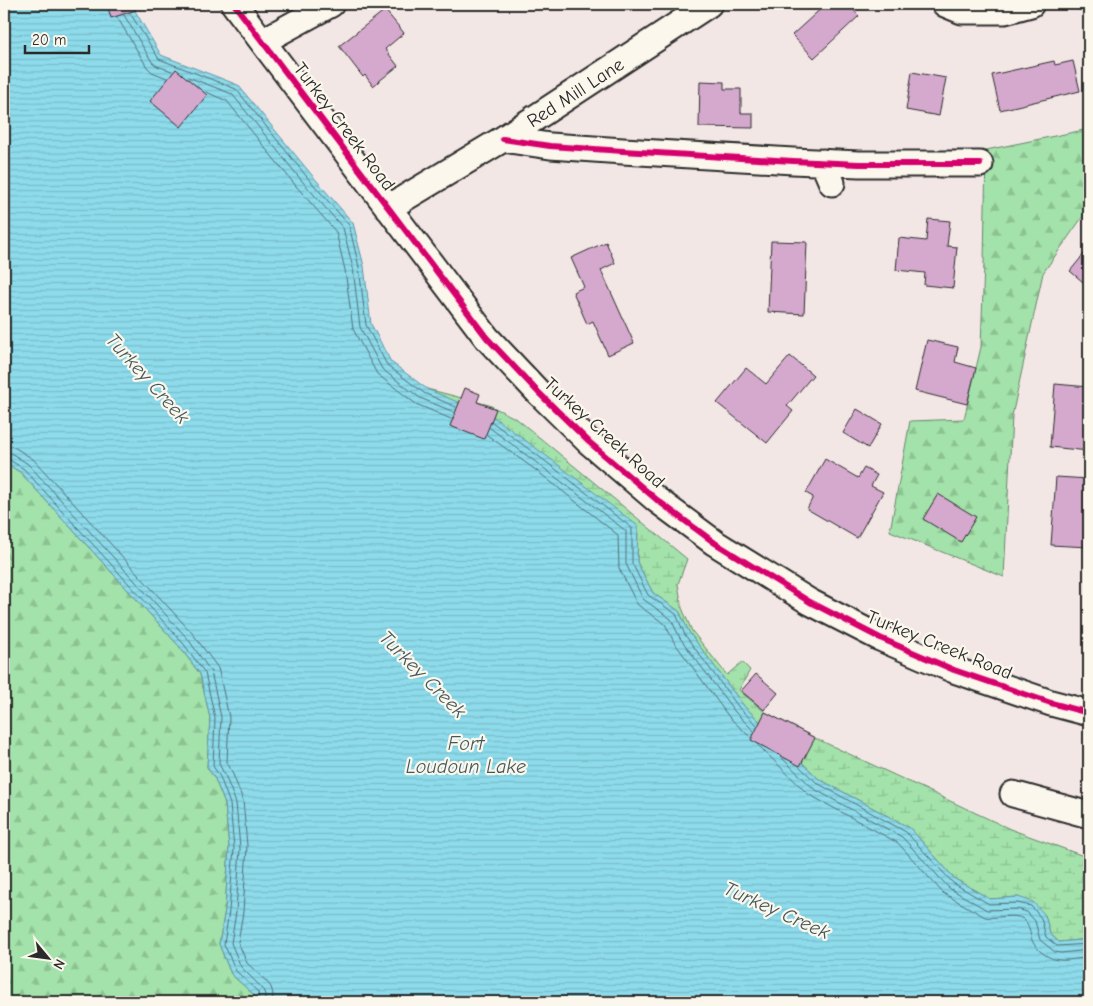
<svg xmlns="http://www.w3.org/2000/svg" width="1093" height="1006" font-family="'Comic Neue',sans-serif">
	<style>
		.forest { fill: url(#forest-firs); stroke: #67866a }
		.wetland { fill: url(#wetland-marsh); stroke: #67866a }
		.water { fill: url(#water-rules); stroke: #66959e }
		.lines { fill: none; stroke-linecap: round; stroke-linejoin: round }
		.shore { stroke: #527178; stroke-width: 1 }
		.building { fill: #d5a9ce; stroke: #2b2b2b }
		.minor-casing { stroke: #2b2b2b; stroke-width: 29 }
		.minor { stroke: #fbf7ec; stroke-width: 25 }
		.cycleway-casing { stroke: #fbf7ec; stroke-width: 9 }
		.cycleway { stroke: #d6006c; stroke-width: 6 }
		.labels { text-anchor: middle; stroke-width: 4.5; stroke-linejoin: round; paint-order: stroke }
		.street-label { font-size: 19px; fill: #2b2b2b; stroke: #fbf7ec }
		.water-label { font-size: 20px; font-style: italic; fill: #44575b; stroke: #fbf7ec }
	</style>
	<defs>
		<pattern id="forest-firs" width="22" height="20" patternUnits="userSpaceOnUse" patternTransform="scale(1.25)"><rect width="22" height="20" fill="#a3e2aa"/><path d="M5 1l3.5 6h-7zM16 11l3.5 6h-7z" fill="#8cc292"/></pattern>
		<pattern id="wetland-marsh" width="20" height="14" patternUnits="userSpaceOnUse" patternTransform="scale(1.25)"><rect width="20" height="14" fill="#a3e2aa"/><path d="M1 5h8M5 5V1M11 12h8M15 12V8" fill="none" stroke="#8cc292"/></pattern>
		<pattern id="water-rules" width="6" height="5" patternUnits="userSpaceOnUse" patternTransform="scale(1.25)"><rect width="6" height="5" fill="#8ddbeb"/><path d="M0 2.5h6" fill="none" stroke="#7abcca"/></pattern>
	</defs>
	<rect width="100%" height="100%" fill="#f3e7e6"/>
	<filter id="ink" filterUnits="userSpaceOnUse"><feTurbulence type="fractalNoise" baseFrequency=".02" numOctaves="2"/><feDisplacementMap in="SourceGraphic" scale="10" xChannelSelector="R" yChannelSelector="G"/><feConvolveMatrix kernelMatrix="1 2 1 2 8 2 1 2 1" color-interpolation-filters="sRGB"/></filter>
	<g filter="url(#ink)">
		<!-- forest -->
		<path class="forest" d="M 1089,129 L 1089,210 L 1086,212 L 1043,273 L 1012,416 L 1004,577 L 890,531 L 910,421 L 964,419 L 981,347 L 984,263 L 986,150 Z
			M 4,462 L 20,472 L 179,646 L 200,674 L 210,718 L 207,767 L 215,779 L 225,804 L 229,847 L 225,910 L 219,944 L 231,974 L 254,995 L 254,1002 L 4,1002 Z"/>
		<!-- wetland -->
		<path class="wetland" d="M 427,389 L 489,405 L 517,419 L 687,559 L 678,584 L 682,608 L 692,631 L 727,675 L 742,662 L 750,670 L 739,690 L 765,712 L 815,738 L 1010,829 L 1089,858 L 1089,939 L 1059,942 L 1050,934 L 1045,915 L 1018,897 L 990,899 L 955,879 L 910,828 L 819,779 L 744,706 L 689,632 L 679,611 L 653,593 L 637,562 L 638,526 Z"/>
		<!-- water -->
		<path class="water" d="M 4,4 L 131,4 L 161,55 L 238,85 L 311,174 L 353,223 L 364,266 L 371,324 L 391,362 L 427,389 L 495,418 L 548,457 L 638,526 L 637,562 L 653,593 L 679,611 L 689,632 L 744,706 L 819,779 L 910,828 L 955,879 L 990,899 L 1018,897 L 1033,902 L 1045,915 L 1050,934 L 1059,942 L 1089,939 L 1089,1002 L 254,1002 L 254,995 L 231,974 L 219,944 L 225,910 L 229,847 L 225,804 L 215,779 L 207,767 L 210,718 L 200,674 L 179,646 L 20,472 L 4,462 Z"/>
		<g class="lines">
			<!-- shore -->
			<path class="shore" d="M 130,13 L 159,59 L 236,89 L 307,177 L 349,225 L 359,267 L 366,325 L 387,365 L 424,393 L 456,407
				M 124,15 L 152,62 L 157,66 L 172,71
				M 117,17 L 147,67 L 152,72 L 167,78
				M 188,77 L 232,94 L 302,181 L 343,228 L 353,268 L 360,327 L 382,369 L 420,398 L 454,412
				M 206,92 L 227,101 L 296,186 L 336,232 L 345,270 L 353,329 L 377,374 L 416,404 L 451,419
				M 492,422 L 545,461 L 632,528 L 632,563 L 648,595 L 676,614 L 685,635 L 740,709 L 757,725
				M 490,428 L 541,466 L 626,531 L 626,564 L 643,599 L 671,619 L 680,638 L 735,712 L 754,731
				M 487,435 L 537,471 L 618,535 L 619,568 L 637,604 L 642,608 L 665,624 L 674,642 L 729,717 L 751,738
				M 4,445 L 14,447 L 33,459 L 193,634 L 218,668 L 229,717 L 227,762 L 232,772 L 243,800 L 247,846 L 243,912 L 238,942 L 247,963 L 267,982 L 271,987 L 273,994 L 272,1002
				M 4,452 L 11,453 L 28,464 L 188,639 L 211,672 L 221,717 L 219,764 L 225,775 L 236,803 L 240,848 L 236,912 L 231,943 L 241,967 L 263,989 L 265,995 L 265,1002
				M 4,458 L 8,459 L 24,469 L 183,643 L 205,673 L 215,718 L 213,766 L 220,777 L 230,804 L 234,848 L 229,911 L 224,944 L 236,971 L 258,992 L 259,1002
				M 758,745 L 808,794 L 898,843 L 943,893 L 985,917 C 995,919 1015,913 1023,919 C 1029,923 1029,930 1031,936 C 1032,943 1036,947 1041,952 C 1060,966 1068,958 1089,958
				M 782,758 L 814,789 L 902,837 L 949,888 L 987,910 L 1017,909 L 1027,912 L 1035,921 L 1040,940 L 1055,952 L 1061,953 L 1089,950
				M 800,767 L 817,783 L 906,832 L 953,883 L 989,904 L 1017,903 L 1031,906 L 1041,918 L 1046,937 L 1057,946 L 1089,944"/>
		</g>
		<!-- building -->
		<path class="building" d="M 107,4 L 134,4 L 136,10 L 111,18 Z
			M 826,4 L 848,4 L 859,16 L 814,58 L 792,35 Z
			M 385,10 L 404,33 L 385,49 L 398,66 L 373,86 L 365,75 L 363,77 L 339,46 Z
			M 1054,61 L 1055,65 L 1073,61 L 1080,91 L 1000,110 L 992,75 Z
			M 176,69 L 207,95 L 181,127 L 150,101 Z
			M 912,72 L 946,78 L 939,116 L 906,110 Z
			M 700,81 L 724,82 L 724,89 L 741,89 L 741,113 L 753,113 L 753,128 L 699,127 Z
			M 928,219 L 950,221 L 947,246 L 957,247 L 953,288 L 924,285 L 925,273 L 896,270 L 899,238 L 926,241 Z
			M 771,241 L 807,242 L 804,314 L 768,312 Z
			M 606,242 L 615,263 L 601,270 L 634,343 L 608,355 L 593,321 L 587,324 L 573,292 L 584,287 L 571,258 Z
			M 1089,248 L 1089,287 L 1070,271 Z
			M 927,340 L 958,347 L 955,362 L 976,368 L 967,404 L 915,391 Z
			M 790,356 L 813,375 L 787,406 L 793,411 L 767,443 L 717,403 L 746,368 L 766,384 Z
			M 1055,384 L 1089,387 L 1089,451 L 1050,447 Z
			M 465,388 L 480,394 L 477,402 L 496,409 L 484,439 L 450,426 Z
			M 857,409 L 882,424 L 868,448 L 843,433 Z
			M 825,459 L 858,478 L 864,468 L 877,475 L 871,486 L 883,492 L 857,538 L 807,509 L 813,497 L 806,493 Z
			M 1056,477 L 1089,479 L 1089,523 L 1088,547 L 1051,545 Z
			M 938,494 L 976,517 L 961,542 L 923,519 Z
			M 756,674 L 778,693 L 764,710 L 741,691 Z
			M 765,712 L 815,738 L 800,766 L 751,740 Z"/>
		<g class="lines">
			<defs>
				<path id="minor" d="M 234,4 L 487,338 L 538,392 L 589,442 L 657,500 L 715,543 L 810,602 L 880,638 L 954,670 L 1051,703 L 1089,713
					M 945,4 L 962,11 L 1005,11 L 1031,4
					M 263,41 L 331,4
					M 503,139 L 550,146 L 623,151 L 793,161 L 859,164 L 980,164
					M 823,162 L 832,183
					M 388,208 L 503,139 L 709,4
					M 1013,794 L 1089,815"/>
			</defs>
			<!-- minor casing -->
			<use href="#minor" class="minor-casing"/>
			<!-- minor -->
			<use href="#minor" class="minor"/>
			<defs>
				<path id="cycleway" d="M 234,4 L 487,338 L 538,392 L 589,442 L 657,500 L 715,543 L 810,602 L 880,638 L 954,670 L 1051,703 L 1089,713
					M 503,139 L 550,146 L 623,151 L 793,161 L 859,164 L 980,164"/>
			</defs>
			<!-- cycleway casing -->
			<use href="#cycleway" class="cycleway-casing"/>
			<!-- cycleway -->
			<use href="#cycleway" class="cycleway"/>
		</g>
	</g>
	<g class="labels">
		<!-- street labels -->
		<g class="street-label">
			<text transform="translate(575 92) rotate(-33)" y="7">Red Mill Lane</text>
			<text transform="translate(345 126) rotate(53)" y="7">Turkey Creek Road</text>
			<text transform="translate(605 432) rotate(42)" y="7">Turkey Creek Road</text>
			<text transform="translate(940 644) rotate(22)" y="7">Turkey Creek Road</text>
		</g>
		<!-- water labels -->
		<g class="water-label">
			<text transform="translate(148 378) rotate(48)" y="7">Turkey Creek</text>
			<text transform="translate(423 674) rotate(45)" y="7">Turkey Creek</text>
			<text x="466" y="750">Fort<tspan x="466" dy="23">Loudoun Lake</tspan></text>
			<text transform="translate(777 910) rotate(24)" y="7">Turkey Creek</text>
		</g>
	</g>
	<!-- margin -->
	<rect width="1093" height="1006" fill="none" stroke="#fbf7ec" stroke-width="20"/>
	<rect x="10" y="10" width="1073" height="986" fill="none" stroke="#2b2b2b" stroke-width="2" filter="url(#ink)"/>
	<!-- north arrow -->
	<g transform="translate(48 958) rotate(119)" stroke="#fbf7ec" stroke-width="4" paint-order="stroke">
	<path d="M0-4L9 19L0 12L-9 19Z" fill="#2b2b2b"/>
	<text y="-8" font-size="14" font-weight="bold" text-anchor="middle" fill="#2b2b2b">N</text>
	</g>
	<!-- scale -->
	<path d="M25 45v8h64v-8" fill="none" stroke="#2b2b2b" stroke-width="2.5"/>
	<text x="32" y="45" font-size="15" fill="#2b2b2b" stroke="#fbf7ec" stroke-width="4" paint-order="stroke">20 m</text>
</svg>
